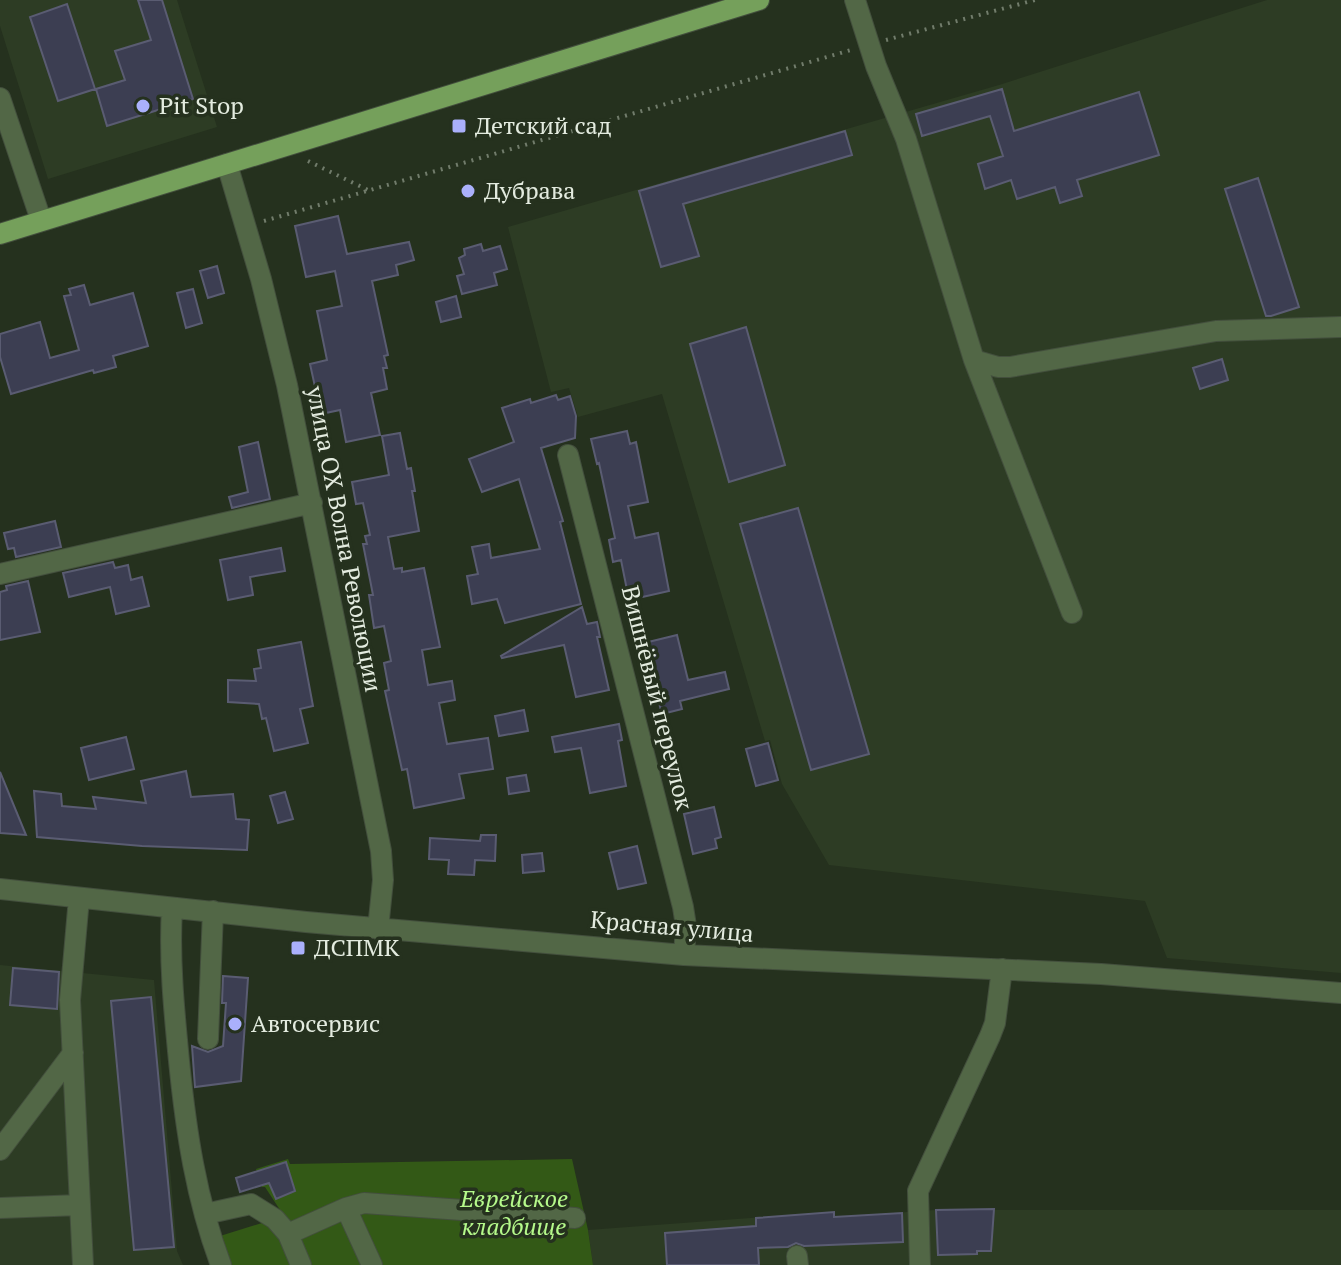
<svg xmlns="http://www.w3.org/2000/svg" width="1341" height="1265" font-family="'PT Serif',serif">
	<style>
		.built { fill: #2d3c24 }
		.green { fill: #335916 }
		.building { fill: #3c3e52; stroke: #5a5c72; stroke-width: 2 }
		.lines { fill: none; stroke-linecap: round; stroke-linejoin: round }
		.minor-casing { stroke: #434f3d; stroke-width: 22 }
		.major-casing { stroke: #434f3d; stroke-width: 22 }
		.path { stroke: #717c6b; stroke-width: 4; stroke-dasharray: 2 6; stroke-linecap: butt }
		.minor { stroke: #526746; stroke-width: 20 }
		.major { stroke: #75a05b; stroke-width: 20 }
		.poi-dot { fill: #aab0fb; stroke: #25311e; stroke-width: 3 }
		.labels { text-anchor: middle; stroke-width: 7; stroke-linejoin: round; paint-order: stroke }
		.poi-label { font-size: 24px; fill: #e3ebdf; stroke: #25311e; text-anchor: start }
		.street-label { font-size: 24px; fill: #e3ebdf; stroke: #25311e }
		.park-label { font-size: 24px; font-style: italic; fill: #b5f98b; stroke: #25311e }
	</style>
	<rect width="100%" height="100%" fill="#25311e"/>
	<!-- built -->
	<path class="built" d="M 0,0 L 177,0 L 217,127 L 48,179 L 0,26 Z
		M 1267,0 L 1341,0 L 1341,973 L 1167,958 L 1145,901 L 829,865 L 782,784 L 770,740 L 765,741 L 662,394 L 578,417 L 569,388 L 551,392 L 508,227 L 999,85 Z
		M 0,965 L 154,980 L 177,1251 L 183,1265 L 0,1265 Z
		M 936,1210 L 1341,1210 L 1341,1265 L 593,1265 L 588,1230 L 834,1212 L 835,1217 Z"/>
	<!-- green -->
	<path class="green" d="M 288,1159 L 290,1164 L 572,1159 L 588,1230 L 593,1265 L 231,1265 L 220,1236 L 284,1216 L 265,1187 L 262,1187 L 256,1169 Z"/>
	<!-- building -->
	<path class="building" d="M 138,0 L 162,0 L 193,99 L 107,126 L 96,89 L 125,80 L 115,51 L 151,40 Z
		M 67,4 L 95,89 L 58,101 L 30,17 Z
		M 1002,89 L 1014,131 L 1139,92 L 1159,155 L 1077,180 L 1082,196 L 1060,203 L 1055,187 L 1017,199 L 1011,180 L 985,189 L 978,164 L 1003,156 L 990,116 L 922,136 L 916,114 Z
		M 845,131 L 852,155 L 683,204 L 699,256 L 661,267 L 639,191 Z
		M 1258,178 L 1299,307 L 1271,316 L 1266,316 L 1225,189 Z
		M 338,216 L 347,254 L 409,242 L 414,260 L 396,265 L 398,275 L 372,281 L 388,355 L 384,356 L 387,368 L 383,368 L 387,389 L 371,393 L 380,435 L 346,442 L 340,410 L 321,414 L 310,364 L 327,360 L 317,311 L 342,306 L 335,271 L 306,277 L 295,226 Z
		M 481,244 L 483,251 L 500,246 L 507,269 L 494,273 L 497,285 L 462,294 L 457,276 L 464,274 L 459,258 L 465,255 L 464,249 Z
		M 217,266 L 224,293 L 208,298 L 200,271 Z
		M 84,285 L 90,305 L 133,293 L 148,346 L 113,356 L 116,367 L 94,373 L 93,370 L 11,394 L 0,357 L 0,334 L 40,322 L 50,358 L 79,350 L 64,296 L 71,295 L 69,289 Z
		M 193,289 L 202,323 L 186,328 L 177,293 Z
		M 456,296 L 461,317 L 441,322 L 436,302 Z
		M 746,327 L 785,465 L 729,482 L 690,344 Z
		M 1222,359 L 1228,380 L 1200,389 L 1193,368 Z
		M 556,395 L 558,400 L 570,396 L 576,416 L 575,438 L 541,448 L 563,521 L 560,522 L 581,604 L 505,623 L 497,599 L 472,604 L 467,576 L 478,574 L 472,547 L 489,544 L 491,558 L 540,549 L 519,479 L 482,492 L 469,459 L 514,442 L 502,408 L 530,399 L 531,403 Z
		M 627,431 L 630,444 L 636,442 L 648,502 L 628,506 L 635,538 L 658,533 L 669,591 L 629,600 L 621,560 L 613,562 L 609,540 L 615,538 L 599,463 L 597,464 L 591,439 Z
		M 400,433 L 407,469 L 411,468 L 415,491 L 412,491 L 419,531 L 388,537 L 394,569 L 402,568 L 402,572 L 424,568 L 440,647 L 422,650 L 428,685 L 452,681 L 455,700 L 439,703 L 447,744 L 488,738 L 493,769 L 459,774 L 464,798 L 414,808 L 407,769 L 402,770 L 385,691 L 389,690 L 384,663 L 391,661 L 384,626 L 374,628 L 369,595 L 373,595 L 363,544 L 367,544 L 365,536 L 370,535 L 363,503 L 356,504 L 352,482 L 389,475 L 382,436 Z
		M 258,442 L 270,499 L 232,508 L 229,497 L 248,492 L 239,447 Z
		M 798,508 L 869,754 L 811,770 L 740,524 Z
		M 55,521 L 61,547 L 16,557 L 14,548 L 8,549 L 4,533 Z
		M 281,548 L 285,571 L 250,577 L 253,595 L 228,600 L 220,560 Z
		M 113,562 L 115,568 L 128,565 L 131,580 L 142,577 L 149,606 L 116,614 L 110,587 L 69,597 L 63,573 Z
		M 28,581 L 40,632 L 0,640 L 0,592 L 7,590 L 6,586 Z
		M 582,607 L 587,624 L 597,622 L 600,637 L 597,637 L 609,690 L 576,697 L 564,645 L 502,658 L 501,656 Z
		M 677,635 L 688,680 L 725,672 L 729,689 L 680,701 L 682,709 L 662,714 L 659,703 L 652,704 L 640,644 Z
		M 301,642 L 313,706 L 300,709 L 308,743 L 274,751 L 266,718 L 262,719 L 259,704 L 228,702 L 228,680 L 256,681 L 254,669 L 261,668 L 258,650 Z
		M 524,710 L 528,731 L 499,736 L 495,716 Z
		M 619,724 L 622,740 L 618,741 L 626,786 L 590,793 L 581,748 L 555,752 L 552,737 Z
		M 126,737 L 134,769 L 89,780 L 81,748 Z
		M 768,743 L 778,780 L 756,786 L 746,749 Z
		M 186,771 L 191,797 L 233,794 L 236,819 L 249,820 L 247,850 L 142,846 L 37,837 L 34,791 L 61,794 L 62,806 L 96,809 L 93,797 L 146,803 L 141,781 Z
		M 0,773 L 0,772 L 26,835 L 0,833 Z
		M 526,775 L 529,791 L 509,794 L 507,778 Z
		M 285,792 L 293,819 L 278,823 L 270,796 Z
		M 714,807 L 721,837 L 715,839 L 717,848 L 693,854 L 684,814 Z
		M 481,835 L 496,835 L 495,861 L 475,860 L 474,875 L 448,874 L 449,860 L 429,859 L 430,838 L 480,841 Z
		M 637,846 L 646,883 L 618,889 L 609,853 Z
		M 542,853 L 544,871 L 523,873 L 522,855 Z
		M 13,968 L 59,972 L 57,1009 L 10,1005 Z
		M 223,976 L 248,978 L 241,1081 L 195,1087 L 192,1046 L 208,1052 L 223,1046 L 226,1003 L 222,1003 Z
		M 151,997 L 174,1247 L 134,1250 L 111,1001 Z
		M 286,1162 L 295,1191 L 276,1199 L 269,1183 L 240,1192 L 236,1178 Z
		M 994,1209 L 991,1251 L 977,1251 L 977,1254 L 938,1255 L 936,1210 Z
		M 834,1212 L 834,1217 L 902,1213 L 903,1242 L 804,1246 L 796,1243 L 788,1247 L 758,1248 L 759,1265 L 667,1265 L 665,1233 L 756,1226 L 756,1218 Z"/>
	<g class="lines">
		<defs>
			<path id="minor" d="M 855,0 L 876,66 L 906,139 L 974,360 L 1072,613
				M 0,98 L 41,220
				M 227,164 L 261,279 L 287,385 L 381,851 L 383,880 L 378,929
				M 974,360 L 998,367 L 1010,367 L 1216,331 L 1341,327
				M 568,455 L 683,907 L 686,926 L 684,955
				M 0,574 L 312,503
				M 0,889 L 306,922 L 684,955 L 1101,974 L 1341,993
				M 79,898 L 70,1000 L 83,1265
				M 172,908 C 169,959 174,1010 179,1061 C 186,1131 196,1199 221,1265
				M 208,1039 L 213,911
				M 0,1150 L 73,1053
				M 0,1208 L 80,1205
				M 346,1208 L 372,1265
				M 205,1214 L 251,1204 L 275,1219 L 288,1234 L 346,1208 L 364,1203 L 575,1218
				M 288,1234 L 301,1265
				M 797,1256 L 798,1265
				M 920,1265 L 918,1191 L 990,1036 L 995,1023 L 1002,969"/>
			<path id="major" d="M 0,234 L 759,0"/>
		</defs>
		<!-- minor casing -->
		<use href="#minor" class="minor-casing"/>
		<!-- major casing -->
		<use href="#major" class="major-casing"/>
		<!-- path -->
		<path class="path" d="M 886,40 L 1035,0
			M 308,161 L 372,192
			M 264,221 L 851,50"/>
		<!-- minor -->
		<use href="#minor" class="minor"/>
		<!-- major -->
		<use href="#major" class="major"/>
	</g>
	<!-- markers -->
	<g class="poi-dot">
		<circle cx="143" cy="106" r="8"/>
		<rect x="451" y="118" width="16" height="16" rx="4"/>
		<circle cx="468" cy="191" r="8"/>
		<rect x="290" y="940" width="16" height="16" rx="4"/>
		<circle cx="235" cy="1024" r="8"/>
	</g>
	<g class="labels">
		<!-- poi labels -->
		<g class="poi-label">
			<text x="159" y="114">Pit Stop</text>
			<text x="475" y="134">Детский сад</text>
			<text x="484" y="199">Дубрава</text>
			<text x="314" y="956">ДСПМК</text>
			<text x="251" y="1032">Автосервис</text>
		</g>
		<!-- street labels -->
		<g class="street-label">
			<text transform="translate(344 539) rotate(79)" y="8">улица ОХ Волна Революции</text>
			<text transform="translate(657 698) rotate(76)" y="8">Вишнёвый переулок</text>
			<text transform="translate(672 927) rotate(5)" y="8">Красная улица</text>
		</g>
		<!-- park labels -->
		<g class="park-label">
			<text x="514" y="1207">Еврейское<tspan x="514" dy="28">кладбище</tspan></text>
		</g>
	</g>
</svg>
